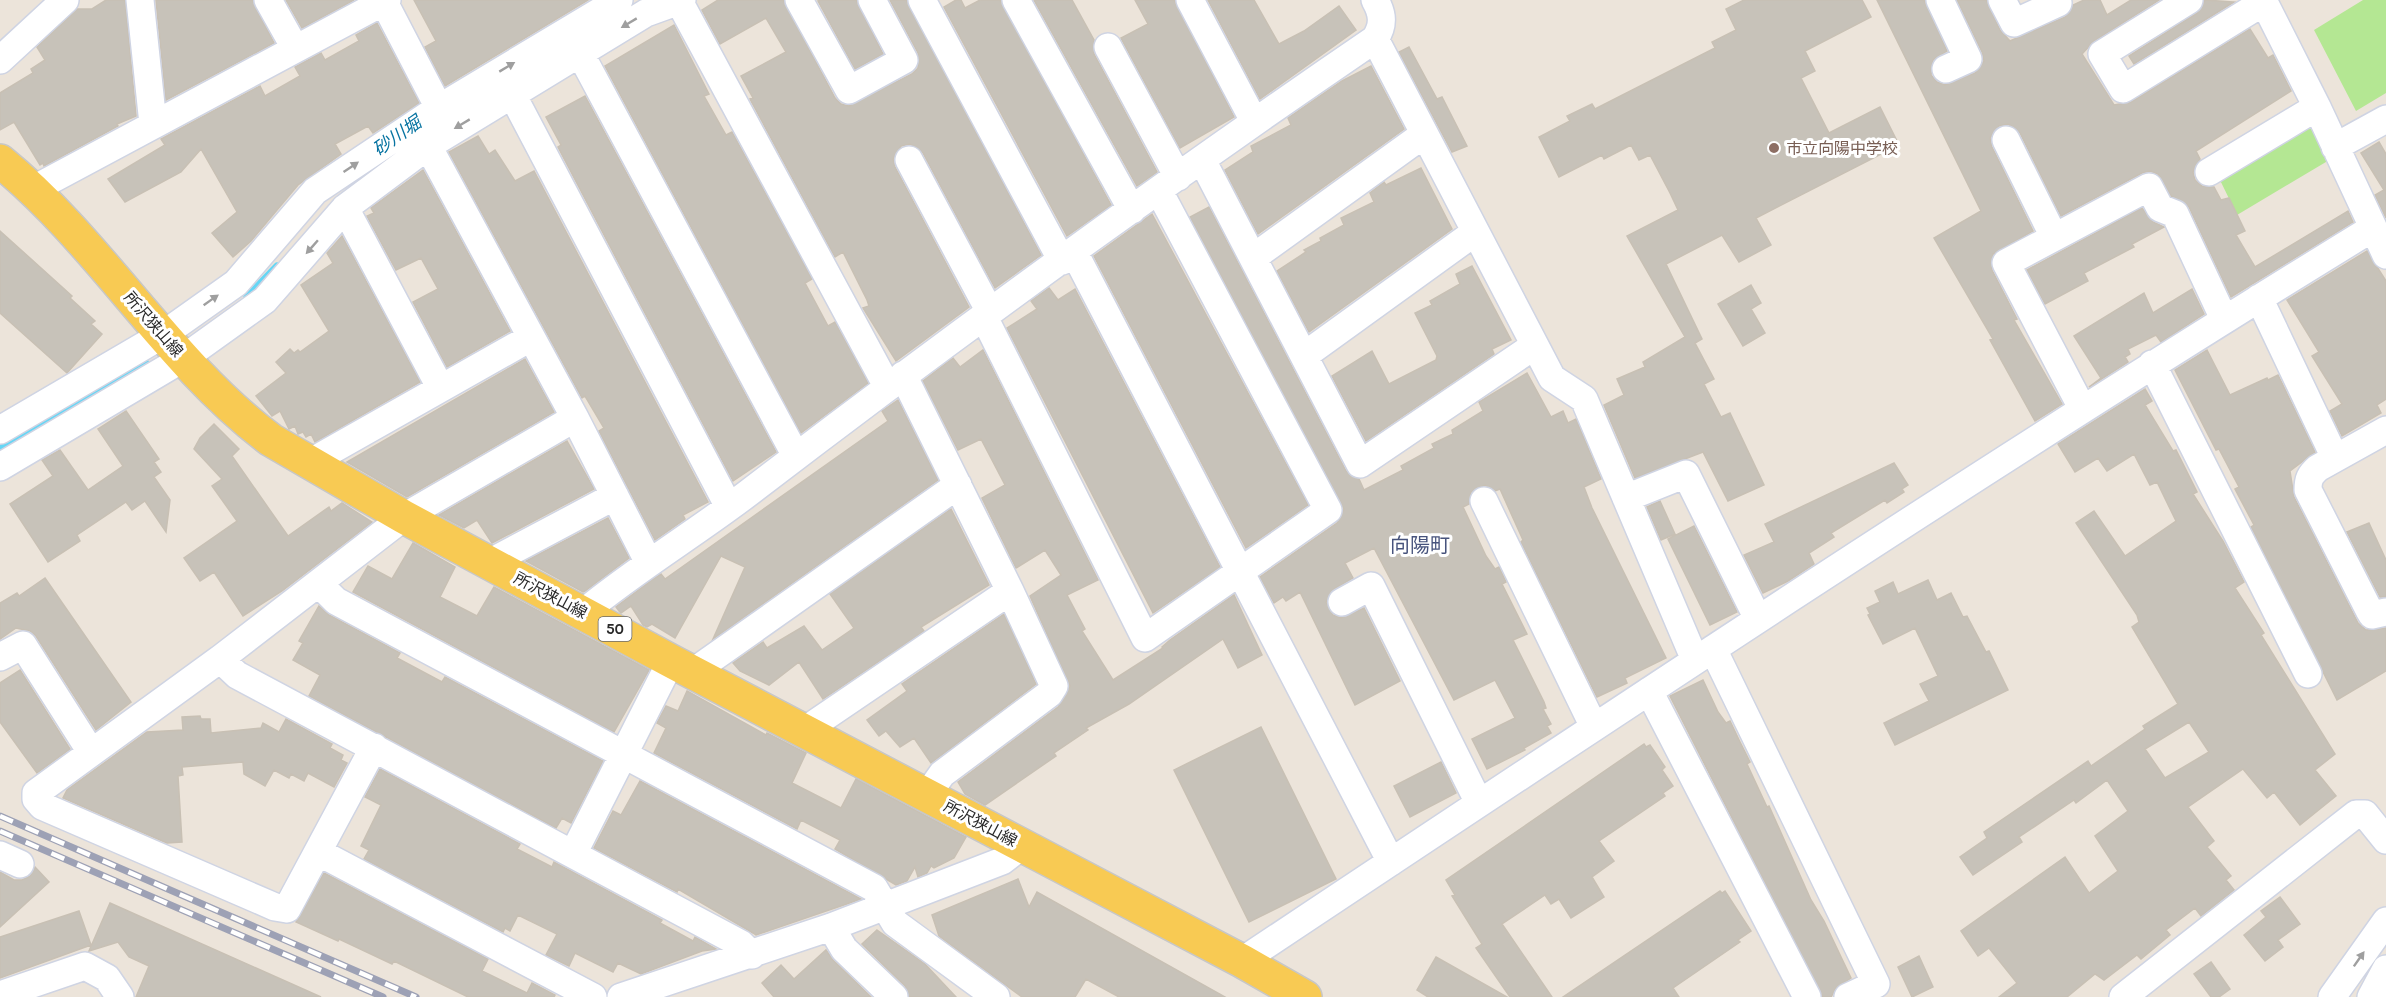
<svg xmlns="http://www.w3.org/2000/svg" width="2386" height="997" font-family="Karla,'Noto Sans JP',sans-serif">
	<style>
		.green { fill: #b4e793 }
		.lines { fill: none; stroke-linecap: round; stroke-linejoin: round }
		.stream { stroke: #66d6f5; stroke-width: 7 }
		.building { fill: #c7c2b9; stroke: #c8c0b4; stroke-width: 1.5; fill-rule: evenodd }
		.minor-casing { stroke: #cfd4e3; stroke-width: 30 }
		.major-casing { stroke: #c7c7c7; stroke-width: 36 }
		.minor { stroke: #fff; stroke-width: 27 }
		.major { stroke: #f8ca53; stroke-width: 33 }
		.rail-casing { stroke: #9da1b5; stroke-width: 7 }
		.rail { stroke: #fff; stroke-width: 4.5; stroke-dasharray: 14; stroke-linecap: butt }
		.oneway { fill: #9f9f9f }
		.education-dot { fill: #8d6e63; stroke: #fff; stroke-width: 2 }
		.labels { text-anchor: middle; stroke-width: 6; stroke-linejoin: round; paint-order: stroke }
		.shield { fill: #fff; stroke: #696969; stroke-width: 1.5 }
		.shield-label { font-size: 15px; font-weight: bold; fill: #292929 }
		.education-label { font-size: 16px; fill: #785e54; stroke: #fff; text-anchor: start }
		.street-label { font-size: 16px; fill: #292929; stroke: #fff }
		.water-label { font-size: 18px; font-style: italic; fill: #0673a1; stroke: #fff }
		.quarter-label { font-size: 20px; fill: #47537c; stroke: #fff }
	</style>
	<rect width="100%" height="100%" fill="#ece4da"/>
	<!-- green -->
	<path class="green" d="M 2363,0 L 2386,0 L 2386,93 L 2356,111 L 2314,30 Z
		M 2312,119 L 2331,159 L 2237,215 L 2219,178 Z"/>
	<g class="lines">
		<!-- stream -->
		<path class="stream" d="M 247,297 L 277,266
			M 0,448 L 147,364"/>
	</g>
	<!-- building -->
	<path class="building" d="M 106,0 L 125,0 L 136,116 L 117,124 L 118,126 L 44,166 L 43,163 L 40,165 L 14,122 L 0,130 L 0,93 L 33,73 L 31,69 L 45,60 L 37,47 L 77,9 L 92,9 Z
		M 156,0 L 252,0 L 274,43 L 166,100 Z
		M 286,0 L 354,0 L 302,28 Z
		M 414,0 L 588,0 L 445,86 L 425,47 L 436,41 Z
		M 718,0 L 783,0 L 835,98 L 841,104 L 849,106 L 912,74 L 918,68 L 918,53 L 890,0 L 906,0 L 1041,255 L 995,288 L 923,153 L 910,144 L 901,146 L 893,159 L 895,167 L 969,307 L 896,361 L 863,308 L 869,306 L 867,300 L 843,252 L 835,257 L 750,99 L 753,98 L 741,76 L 786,52 L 766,18 L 720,44 L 702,10 Z
		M 821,0 L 856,0 L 883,54 L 855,69 L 818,1 Z
		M 956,0 L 961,0 L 965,8 L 980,0 L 1000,0 L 1111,205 L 1067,236 L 944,7 Z
		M 1034,0 L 1072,0 L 1094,40 L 1094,54 L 1157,172 L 1137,186 Z
		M 1135,0 L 1174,0 L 1234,117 L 1180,148 L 1121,38 L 1148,24 Z
		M 1208,0 L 1254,0 L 1279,44 L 1304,31 L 1339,6 L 1356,30 L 1260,99 Z
		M 1744,0 L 1862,0 L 1871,17 L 1805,51 L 1815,71 L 1801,78 L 1829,133 L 1880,107 L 1899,145 L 1756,218 L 1771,245 L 1739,262 L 1722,235 L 1666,264 L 1702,339 L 1695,343 L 1714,379 L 1704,384 L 1721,417 L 1730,413 L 1764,485 L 1728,501 L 1703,452 L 1635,478 L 1604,405 L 1624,395 L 1617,379 L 1645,367 L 1643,362 L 1685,337 L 1627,236 L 1678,210 L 1670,193 L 1650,155 L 1639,160 L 1631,145 L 1604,159 L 1602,155 L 1559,177 L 1539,137 L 1570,121 L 1567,116 L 1592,104 L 1595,109 L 1715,48 L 1712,42 L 1736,30 L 1726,9 Z
		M 1877,0 L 1924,0 L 1947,51 L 1933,60 L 1931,75 L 1937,82 L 1945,85 L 1975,73 L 1984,61 L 1982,52 L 1957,0 L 1986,0 L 2000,30 L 2010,41 L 2065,17 L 2073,5 L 2084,0 L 2100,0 L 2107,15 L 2131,0 L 2159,0 L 2094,41 L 2082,54 L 2114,105 L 2131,102 L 2250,29 L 2268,58 L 2273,55 L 2291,91 L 2196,151 L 2200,159 L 2193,172 L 2195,180 L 2202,186 L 2214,187 L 2221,200 L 2229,198 L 2245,231 L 2236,235 L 2255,267 L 2348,211 L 2353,222 L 2231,297 L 2189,207 L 2171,196 L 2158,174 L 2150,171 L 2142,173 L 2061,216 L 2020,133 L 2008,124 L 1999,126 L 1990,138 L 1992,147 L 2033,231 L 1993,254 L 1992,270 L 2017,319 L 2014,320 L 2062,404 L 2035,421 L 1990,340 L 1993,339 L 1934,238 L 1981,211 Z
		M 2205,0 L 2234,2 L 2134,64 L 2129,56 L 2197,13 Z
		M 377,23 L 419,103 L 373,133 L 368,126 L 335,144 L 341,154 L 298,185 L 251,241 L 233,257 L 212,233 L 237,212 L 201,149 L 181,172 L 125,202 L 108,179 L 165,145 L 161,139 L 260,86 L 265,96 L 300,76 L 295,67 L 321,53 L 325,60 L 359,41 L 356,35 Z
		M 674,25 L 709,94 L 704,96 L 726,135 L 732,132 L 812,279 L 805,283 L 828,326 L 835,322 L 868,383 L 801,433 L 605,66 Z
		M 1409,47 L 1437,99 L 1442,97 L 1467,146 L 1452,152 L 1399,52 Z
		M 1371,66 L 1404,129 L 1258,234 L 1225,170 L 1253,152 L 1251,146 L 1291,125 L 1288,118 L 1342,81 Z
		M 585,96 L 776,452 L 733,481 L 558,147 L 561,145 L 546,117 Z
		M 478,136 L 489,154 L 495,150 L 515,181 L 534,171 L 708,502 L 683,515 L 685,519 L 655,540 L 599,431 L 604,428 L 585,396 L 582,398 L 449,152 Z
		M 2379,142 L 2386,154 L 2386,218 L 2375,195 L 2384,190 L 2361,153 Z
		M 1421,168 L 1452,229 L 1309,332 L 1277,271 L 1306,252 L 1304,250 L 1321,241 L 1320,238 L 1344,225 L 1341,218 L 1374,202 L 1370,193 L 1384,182 L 1386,185 Z
		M 423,170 L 510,331 L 447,367 L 413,302 L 438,289 L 421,258 L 396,270 L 367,216 L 374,213 L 371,208 Z
		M 1209,207 L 1346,471 L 1359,479 L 1364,490 L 1403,470 L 1401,466 L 1434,448 L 1432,444 L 1453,434 L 1452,430 L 1483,411 L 1479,402 L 1527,373 L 1551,417 L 1563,411 L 1568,423 L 1576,419 L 1601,479 L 1584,487 L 1592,508 L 1666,658 L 1625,678 L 1627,683 L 1597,697 L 1521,542 L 1523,540 L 1500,489 L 1495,491 L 1485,485 L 1471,492 L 1469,504 L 1463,507 L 1486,556 L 1495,569 L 1499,567 L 1506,582 L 1502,584 L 1527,634 L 1513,640 L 1544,702 L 1546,708 L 1543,709 L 1551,724 L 1547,726 L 1551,733 L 1524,748 L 1525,750 L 1487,769 L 1472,739 L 1515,718 L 1495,680 L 1454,700 L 1374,548 L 1345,563 L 1353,578 L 1334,589 L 1326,602 L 1333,615 L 1341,618 L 1364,608 L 1400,681 L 1355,705 L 1300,592 L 1286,601 L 1283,597 L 1274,603 L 1260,577 L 1337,523 L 1344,509 L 1190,217 Z
		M 2142,208 L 2153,222 L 2164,227 L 2132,244 L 2134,247 L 2084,273 L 2088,281 L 2045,304 L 2027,270 Z
		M 1152,214 L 1308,505 L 1246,548 L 1094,256 Z
		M 0,231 L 72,296 L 70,298 L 95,321 L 91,324 L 102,334 L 67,373 L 0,313 Z
		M 342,236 L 420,382 L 315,442 L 311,434 L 306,437 L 303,432 L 298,434 L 295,426 L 289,429 L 280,411 L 272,416 L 256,396 L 286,373 L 276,362 L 290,349 L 294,353 L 298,350 L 300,352 L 329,331 L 301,285 L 333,263 L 327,253 Z
		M 2367,251 L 2386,281 L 2386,399 L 2377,405 L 2381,413 L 2342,436 L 2330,411 L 2342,404 L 2312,356 L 2319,352 L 2287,300 Z
		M 1472,266 L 1511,340 L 1492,349 L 1494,354 L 1366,441 L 1332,376 L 1372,351 L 1389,384 L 1436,360 L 1437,356 L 1415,313 L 1432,305 L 1430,301 L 1460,284 L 1456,274 Z
		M 1751,285 L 1761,303 L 1751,309 L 1765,333 L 1743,346 L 1718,304 Z
		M 1049,288 L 1058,300 L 1075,289 L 1220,567 L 1153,613 L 1007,328 L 1037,309 L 1031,301 Z
		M 2192,289 L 2204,314 L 2161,342 L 2156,335 L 2128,349 L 2130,354 L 2125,357 L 2128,362 L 2089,387 L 2101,378 L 2074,336 L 2144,293 L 2153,313 Z
		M 983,350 L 1098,580 L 1067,595 L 1085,629 L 1082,631 L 1113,680 L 1163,648 L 1162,647 L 1170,640 L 1234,595 L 1262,655 L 1238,668 L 1223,639 L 1129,704 L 1086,728 L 1088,730 L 1054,753 L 1056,756 L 985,805 L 965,794 L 958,782 L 1058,707 L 1070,686 L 1030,596 L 1061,575 L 1045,550 L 1016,568 L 982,498 L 1005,485 L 981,439 L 958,450 L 923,381 L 953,358 L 960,367 Z
		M 2207,350 L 2230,395 L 2267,378 L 2268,380 L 2278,375 L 2315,452 L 2290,471 L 2294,497 L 2358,623 L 2366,630 L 2386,628 L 2386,671 L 2337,700 L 2251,527 L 2254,525 L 2235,489 L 2239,487 L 2219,449 L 2216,450 L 2175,370 Z
		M 525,359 L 554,412 L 407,497 L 347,462 Z
		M 2145,389 L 2152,401 L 2145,405 L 2173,451 L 2176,450 L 2197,492 L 2193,494 L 2223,541 L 2244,582 L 2235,588 L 2264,633 L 2261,635 L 2335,754 L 2315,770 L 2336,796 L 2300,825 L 2274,792 L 2267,798 L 2243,769 L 2188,807 L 2214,841 L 2207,847 L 2231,876 L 2226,880 L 2234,890 L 2201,916 L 2195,908 L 2166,930 L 2170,935 L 2141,959 L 2137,955 L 2104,980 L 2095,974 L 2067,997 L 1999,997 L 2017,983 L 1989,948 L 1978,956 L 1961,931 L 2065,857 L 2089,893 L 2118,871 L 2095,836 L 2128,811 L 2107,780 L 2076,803 L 2074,800 L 2019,837 L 2022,842 L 1973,875 L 1960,857 L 1987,838 L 1984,832 L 2088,761 L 2091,766 L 2145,729 L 2143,726 L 2178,704 L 2132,627 L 2139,622 L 2137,615 L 2076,523 L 2094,511 L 2125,556 L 2176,521 L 2157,482 L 2150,485 L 2134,454 L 2107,471 L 2098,458 L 2075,472 L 2058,444 ZM 2189,722 L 2209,752 L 2165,778 L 2145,749 Z
		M 898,400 L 938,480 L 713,639 L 745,567 L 721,556 L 675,638 L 652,624 L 647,627 L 643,625 L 631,606 L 621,613 L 619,611 L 616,607 L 653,579 L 661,574 L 665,579 L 888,421 L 882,411 Z
		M 126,411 L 159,459 L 154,462 L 161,472 L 154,477 L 170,500 L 166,532 L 145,501 L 132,510 L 126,502 L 77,535 L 80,541 L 48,562 L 10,504 L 53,476 L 42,460 L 60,450 L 88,490 L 123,466 L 98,429 Z
		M 214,424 L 239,449 L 232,456 L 288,536 L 329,507 L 331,511 L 342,503 L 372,522 L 282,591 L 243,616 L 214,572 L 200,581 L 184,558 L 237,521 L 212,486 L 222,479 L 194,449 L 200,438 Z
		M 567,441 L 594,489 L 492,543 L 477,520 L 464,528 L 439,515 Z
		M 1894,463 L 1908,485 L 1902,489 L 1904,492 L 1887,503 L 1885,500 L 1831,533 L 1834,537 L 1809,553 L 1814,564 L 1788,581 L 1763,593 L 1744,555 L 1774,542 L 1765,524 Z
		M 1660,501 L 1675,534 L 1661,540 L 1647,507 Z
		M 951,509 L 989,585 L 921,627 L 924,631 L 823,699 L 799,662 L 769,685 L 740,671 L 733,663 L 763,642 L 767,648 L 804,626 L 822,650 L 854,628 L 830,594 Z
		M 608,518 L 629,558 L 585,591 L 583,592 L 526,561 Z
		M 2369,523 L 2386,560 L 2386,597 L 2380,597 L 2347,532 Z
		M 1694,526 L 1737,612 L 1710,625 L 1668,539 Z
		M 413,543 L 455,567 L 440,597 L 477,616 L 494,587 L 649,670 L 614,732 L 353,592 L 368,566 L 392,579 Z
		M 45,578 L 131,702 L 96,730 L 36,636 L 30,631 L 16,628 L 0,639 L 0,603 L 17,593 L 19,596 Z
		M 1928,580 L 1937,600 L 1951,593 L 1963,617 L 1967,616 L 1986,652 L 1989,651 L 2008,690 L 1895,745 L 1884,723 L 1929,701 L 1920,684 L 1938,676 L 1915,628 L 1883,644 L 1868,615 L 1870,614 L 1867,608 L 1880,602 L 1875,591 L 1893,582 L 1898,594 Z
		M 319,606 L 329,615 L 400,653 L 397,658 L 442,682 L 445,677 L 603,761 L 571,823 L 562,818 L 556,828 L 309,696 L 320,675 L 293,660 L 303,643 L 299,641 Z
		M 1004,614 L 1036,684 L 931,763 L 914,738 L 900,747 L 886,731 L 879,736 L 867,720 L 907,691 L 902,684 Z
		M 20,670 L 70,749 L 37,773 L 0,722 L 0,683 Z
		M 1703,680 L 1718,712 L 1726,723 L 1730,721 L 1740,742 L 1750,762 L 1747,764 L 1767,807 L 1769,806 L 1811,900 L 1824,921 L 1851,978 L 1836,988 L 1831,997 L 1823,997 L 1670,696 Z
		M 687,691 L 766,735 L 767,733 L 806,753 L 792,783 L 841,808 L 856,779 L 966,837 L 954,858 L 934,868 L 931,866 L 927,873 L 918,877 L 915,867 L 907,881 L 896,885 L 835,849 L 840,840 L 801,820 L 797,829 L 654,753 L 666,728 L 657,723 L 666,706 L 678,711 Z
		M 200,716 L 201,719 L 210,719 L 211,733 L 261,728 L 263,723 L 279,732 L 286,719 L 332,744 L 330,748 L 343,755 L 341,760 L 347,763 L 334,787 L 308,773 L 304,781 L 291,774 L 289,778 L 274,770 L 265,786 L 244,774 L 243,762 L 182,767 L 183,775 L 178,776 L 182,842 L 167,843 L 63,798 L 67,790 L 147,732 L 183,730 L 182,717 Z
		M 1261,727 L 1336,879 L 1249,922 L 1174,770 Z
		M 1644,744 L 1646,747 L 1650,745 L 1665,767 L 1662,770 L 1673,786 L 1663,793 L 1665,796 L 1599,841 L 1614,861 L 1592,877 L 1604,897 L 1571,918 L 1559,899 L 1551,904 L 1545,895 L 1502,924 L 1552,997 L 1510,997 L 1476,948 L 1482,944 L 1452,896 L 1455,895 L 1446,880 Z
		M 1441,762 L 1456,793 L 1410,817 L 1394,786 Z
		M 380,769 L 520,844 L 517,849 L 552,867 L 554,862 L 662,920 L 660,923 L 693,941 L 695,937 L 716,949 L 702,951 L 641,974 L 618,963 L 613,972 L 575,953 L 569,966 L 546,955 L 557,934 L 518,915 L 510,931 L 505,928 L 503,932 L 364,859 L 369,850 L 361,846 L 381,805 L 365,797 Z
		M 640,781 L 861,899 L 756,935 L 753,933 L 678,889 L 677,892 L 594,848 L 613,811 L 621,815 Z
		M 35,867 L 49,882 L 0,927 L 0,872 L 14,880 L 22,880 L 30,876 Z
		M 324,873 L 488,959 L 482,971 L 527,993 L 532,983 L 555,995 L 554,997 L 468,997 L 394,961 L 392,964 L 339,939 L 338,941 L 296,922 Z
		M 1018,879 L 1029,907 L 1037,892 L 1225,997 L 1119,997 L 1086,979 L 1075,997 L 1022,997 L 939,936 L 932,915 Z
		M 1720,891 L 1722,893 L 1725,891 L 1751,931 L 1738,940 L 1740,942 L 1673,988 L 1679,997 L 1563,997 Z
		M 2280,897 L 2300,924 L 2278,940 L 2283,947 L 2265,961 L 2244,935 L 2266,917 L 2261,911 Z
		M 110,903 L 321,997 L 136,997 L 149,966 L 129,957 L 118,942 L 89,951 Z
		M 79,911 L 91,945 L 0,978 L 0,937 Z
		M 877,930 L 925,964 L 956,997 L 909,997 L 905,986 L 862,944 Z
		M 826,950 L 833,960 L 871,997 L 774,997 L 762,983 L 781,965 L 794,979 Z
		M 1919,956 L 1933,987 L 1912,997 L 1898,967 Z
		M 1436,957 L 1507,997 L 1428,997 L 1417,990 Z
		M 2211,962 L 2230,989 L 2219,997 L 2211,997 L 2194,974 Z"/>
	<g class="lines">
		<defs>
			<path id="minor" d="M 140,0 L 153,124
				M 268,0 L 295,48
				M 383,0 L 439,108
				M 799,0 L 849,90 L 904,60 L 872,0
				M 922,0 L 1062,261
				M 1016,0 L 1132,210
				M 1190,0 L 1254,121
				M 1375,0 C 1383,14 1384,25 1375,39 L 1552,378 L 1584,399 L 1695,660
				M 1940,0 L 1968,59 L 1946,69
				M 2002,0 L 2014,23 L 2058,3 L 2056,0
				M 2189,0 L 2102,54 L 2123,89 L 2264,2
				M 2263,0 L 2317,107 L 2386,255
				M 679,1 L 887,386
				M 1108,47 L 1178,177
				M 580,53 L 796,456
				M 0,60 L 65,0
				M 512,94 L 729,507
				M 2006,140 L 2054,237
				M 428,146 L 575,418 L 649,563
				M 2335,147 L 2386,119
				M 909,160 L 990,312
				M 1202,160 L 1360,464 L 1534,346
				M 2209,172 L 2317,107
				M 34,189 L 387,0
				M 345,208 L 440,387
				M 1074,252 L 1391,862
				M 1254,257 L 1423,135
				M 2259,298 L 2335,458
				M 984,317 L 1145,638 L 1328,510 L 1159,191
				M 1305,355 L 1474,233
				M 2152,364 L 2308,674
				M 903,375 L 1010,591 L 1054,686 L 1049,694 L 942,774 L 927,795
				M 2082,408 L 2006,263 L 2149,187 L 2160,208 L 2175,214 L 2224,319
				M 0,430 L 164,334 L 236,283 L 315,191 L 439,108 L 619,0
				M 2386,430 L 2318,468 C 2310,475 2308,479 2308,490 L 2369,610 L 2372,615 L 2386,612
				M 309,463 L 530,338
				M 0,467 L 184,358 L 265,300 L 345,208 L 428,146 L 646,13 L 682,0
				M 1626,498 L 1686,474 L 1758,619
				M 1484,501 L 1594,727
				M 489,563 L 615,496
				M 319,584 L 336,601 L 874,888 L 895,923 L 996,997
				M 1342,602 L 1371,586 L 1479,803
				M 584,612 C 636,569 693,535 747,494 C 952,337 1161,185 1375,39
				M 1713,649 L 1876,984 L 1848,997
				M 0,657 L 23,645 L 91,752
				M 220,659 L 237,675 L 741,944 L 752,955
				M 693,672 L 958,485
				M 1649,691 L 1807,997
				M 804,731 L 1010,591
				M 374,747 L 287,909 L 275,907 L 42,806 L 36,799 L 36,793 L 220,659 L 404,517 L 575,418
				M 318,852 L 593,997
				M 573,854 L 671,661
				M 0,855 L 20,864
				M 831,927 L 844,949 L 894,997
				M 1242,961 C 1616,712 1990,463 2373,228
				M 0,995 L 85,966 L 107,978 L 120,997
				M 621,997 L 831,927 L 1002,861 L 1023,845
				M 2123,997 L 2356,814 L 2365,814 L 2386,840
				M 2332,997 L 2386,921
				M 2371,997 L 2386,969"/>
			<path id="major" d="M 0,161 C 101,243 167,362 271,440 L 404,517 L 671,661 L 1242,961 L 1305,997"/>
		</defs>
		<!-- minor casing -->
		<use href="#minor" class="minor-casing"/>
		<!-- major casing -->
		<use href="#major" class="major-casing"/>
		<!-- minor -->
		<use href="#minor" class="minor"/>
		<!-- major -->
		<use href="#major" class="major"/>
		<defs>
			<path id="rail" d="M 0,816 L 416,997
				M 0,831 L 383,997"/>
		</defs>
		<!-- rail casing -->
		<use href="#rail" class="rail-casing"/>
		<!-- rail -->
		<use href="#rail" class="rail"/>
	</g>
	<!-- one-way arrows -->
	<defs><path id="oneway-solid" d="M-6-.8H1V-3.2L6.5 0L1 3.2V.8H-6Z" transform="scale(1.5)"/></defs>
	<g class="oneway">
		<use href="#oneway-solid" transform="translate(629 23) rotate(149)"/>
		<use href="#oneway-solid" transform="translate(507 67) rotate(-31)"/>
		<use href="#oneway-solid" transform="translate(462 124) rotate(149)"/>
		<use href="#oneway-solid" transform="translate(351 167) rotate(-34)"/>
		<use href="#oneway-solid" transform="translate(312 247) rotate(131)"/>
		<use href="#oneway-solid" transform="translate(211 300) rotate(-35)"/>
		<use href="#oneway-solid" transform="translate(2359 959) rotate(-55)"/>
	</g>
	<!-- markers -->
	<circle class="education-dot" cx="1774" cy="148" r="6"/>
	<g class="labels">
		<!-- shield labels -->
		<rect class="shield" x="598.5" y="617" width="33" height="24" rx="4.5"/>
		<g class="shield-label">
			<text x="615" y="634">50</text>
		</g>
		<!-- education labels -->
		<g class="education-label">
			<text x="1786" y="154">市立向陽中学校</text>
		</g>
		<!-- street labels -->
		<g class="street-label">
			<text transform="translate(154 324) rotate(49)" y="6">所沢狭山線</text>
			<text transform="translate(551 595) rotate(28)" y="6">所沢狭山線</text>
			<text transform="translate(981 823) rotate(28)" y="6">所沢狭山線</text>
		</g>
		<!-- water labels -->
		<g class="water-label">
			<text transform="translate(397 136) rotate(-35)" y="6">砂川堀</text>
		</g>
		<!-- quarter labels -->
		<g class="quarter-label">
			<text x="1420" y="552">向陽町</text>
		</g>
	</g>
</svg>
